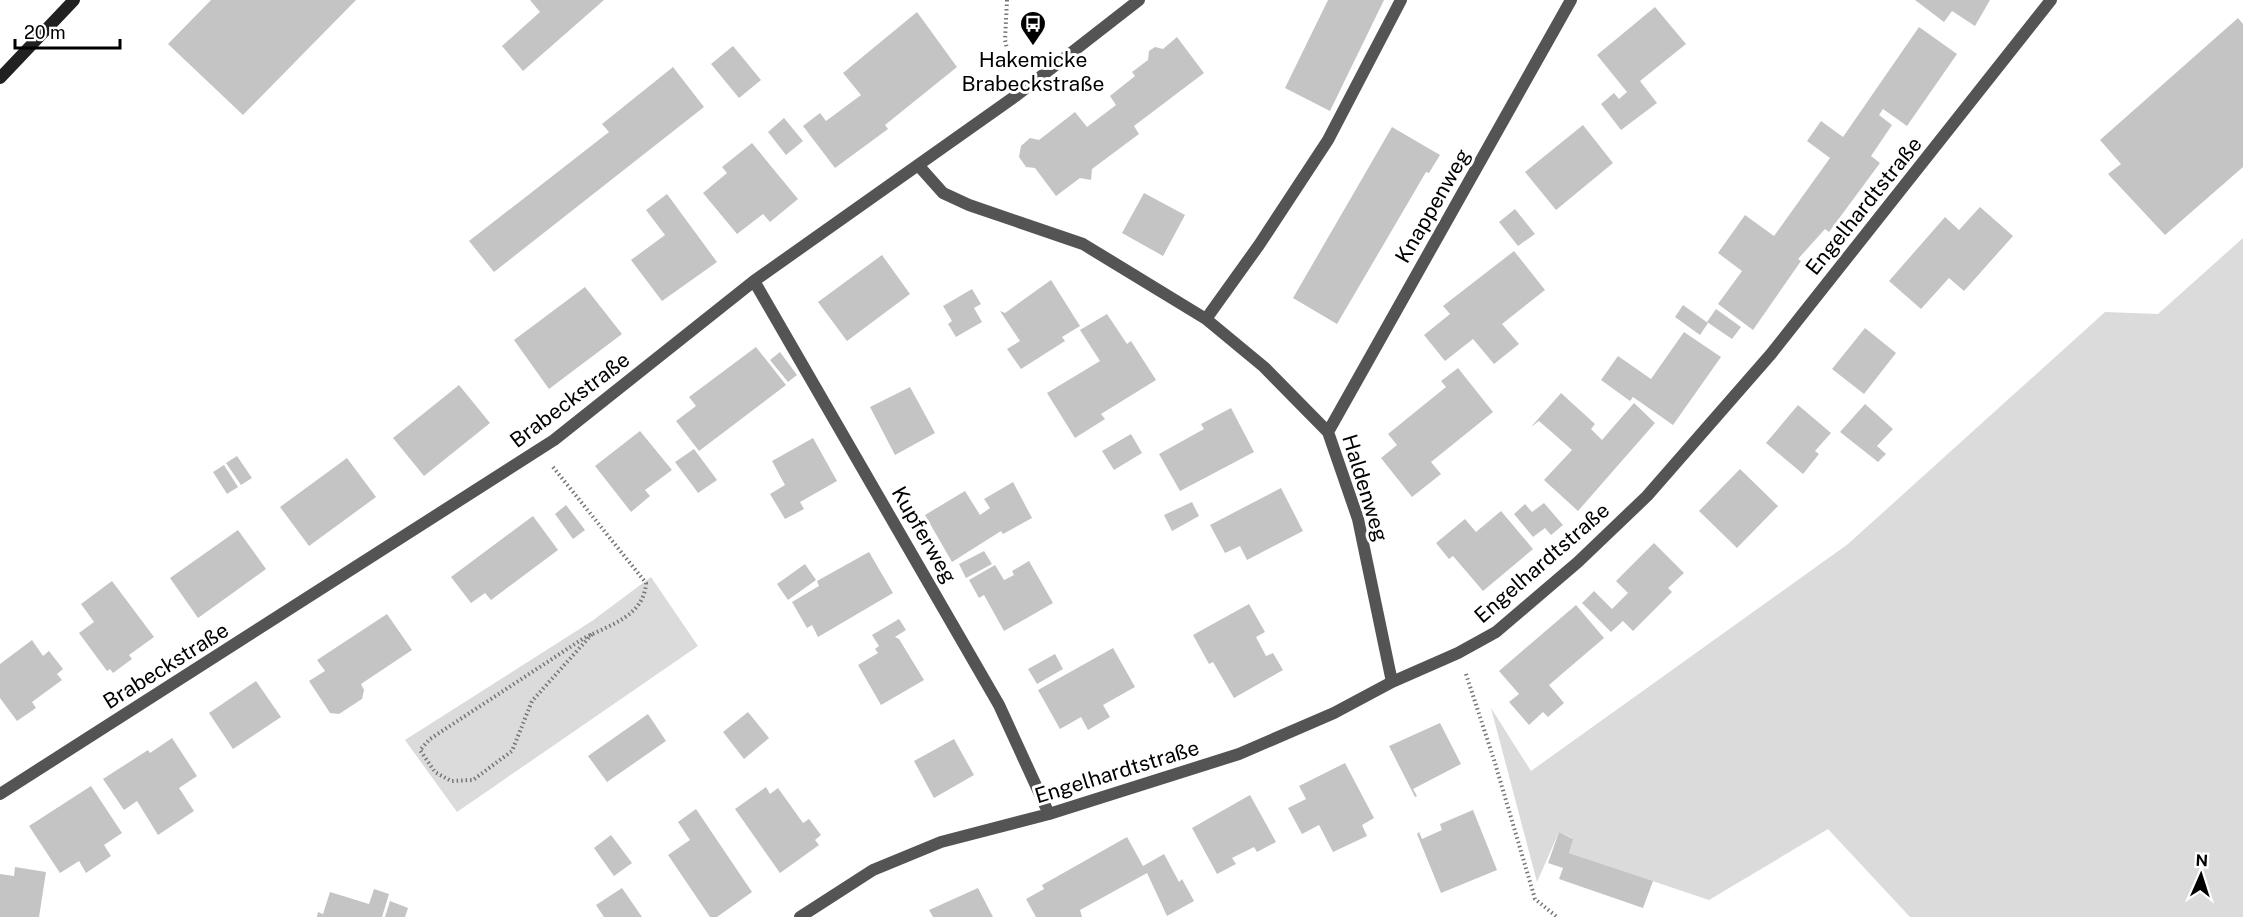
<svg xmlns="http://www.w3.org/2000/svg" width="2243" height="917" font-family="'Public Sans',sans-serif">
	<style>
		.green { fill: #dbdbdb }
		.building { fill: #c4c4c4 }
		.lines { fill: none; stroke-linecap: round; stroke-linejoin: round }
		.path { stroke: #767676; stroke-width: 4; stroke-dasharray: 1.5 3; stroke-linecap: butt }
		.street { stroke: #545454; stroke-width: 12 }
		.secondary { stroke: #212121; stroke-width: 12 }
		.labels { text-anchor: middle; stroke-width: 6; stroke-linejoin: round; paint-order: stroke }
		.poi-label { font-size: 21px; fill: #000; stroke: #fff }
		.street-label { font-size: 21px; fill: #000; stroke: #fff }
	</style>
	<rect width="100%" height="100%" fill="#fff"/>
	<!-- green -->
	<path class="green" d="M 2243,238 L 2243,917 L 1910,917 L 1828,829 L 1709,900 L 1569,853 L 1572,838 L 1559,832 L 1537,882 L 1491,708 L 1531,771 L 1848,544 L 2105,312 L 2158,314 Z
		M 651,577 L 698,646 L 457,812 L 405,740 L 592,621 Z"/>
	<!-- building -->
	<path class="building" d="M 211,0 L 356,0 L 243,115 L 168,44 Z
		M 530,0 L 604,0 L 523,71 L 502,46 L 540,12 Z
		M 1328,0 L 1384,0 L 1330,111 L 1285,88 Z
		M 1915,0 L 1990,0 L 1975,26 L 1952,11 L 1944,22 Z
		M 1655,7 L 1686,44 L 1640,81 L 1657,103 L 1621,130 L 1601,104 L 1614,93 L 1619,99 L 1627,92 L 1597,55 Z
		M 917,12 L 957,67 L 885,125 L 888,129 L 835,168 L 803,126 L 820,113 L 826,121 L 861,95 L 843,73 Z
		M 2238,18 L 2243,24 L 2243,167 L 2165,235 L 2108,174 L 2121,164 L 2100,140 Z
		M 1919,27 L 1957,54 L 1907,126 L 1883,109 L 1879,115 L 1892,125 L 1871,156 L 1880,163 L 1829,232 L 1825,229 L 1798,259 L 1801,261 L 1753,330 L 1718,304 L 1742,271 L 1718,253 L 1745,215 L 1774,236 L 1830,158 L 1807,141 L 1821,121 L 1843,137 Z
		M 1177,37 L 1204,73 L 1134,126 L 1139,134 L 1092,169 L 1091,180 L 1080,178 L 1056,196 L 1035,168 L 1026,167 L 1019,157 L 1021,146 L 1030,138 L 1039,140 L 1075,112 L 1087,127 L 1116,105 L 1110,96 L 1135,76 L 1132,72 L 1148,60 L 1149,51 L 1155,47 L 1163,49 Z
		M 733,46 L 761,80 L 739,98 L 711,64 Z
		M 673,67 L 704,107 L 494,272 L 469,241 L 609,132 L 602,124 Z
		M 784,118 L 803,141 L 786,155 L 768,132 Z
		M 1583,125 L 1613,163 L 1556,210 L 1525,172 Z
		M 1392,127 L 1440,155 L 1429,173 L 1426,172 L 1337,324 L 1293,298 Z
		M 752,143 L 798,199 L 770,222 L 763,214 L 737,234 L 703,193 L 727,173 L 722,167 Z
		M 1144,193 L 1185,215 L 1163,256 L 1122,233 Z
		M 667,194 L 717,262 L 662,301 L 631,260 L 665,235 L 646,210 Z
		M 1980,207 L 2013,236 L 1964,291 L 1949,278 L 1921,309 L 1889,281 L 1945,217 L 1959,230 Z
		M 1515,209 L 1535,234 L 1518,246 L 1499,222 Z
		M 1514,251 L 1545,290 L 1502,324 L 1519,344 L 1494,364 L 1473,339 L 1445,361 L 1424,335 L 1450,314 L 1443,306 Z
		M 882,255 L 910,294 L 847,341 L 818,302 Z
		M 1051,280 L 1080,326 L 1062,337 L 1065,341 L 1021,369 L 1007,349 L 1020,341 L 1000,311 L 1005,313 Z
		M 585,287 L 622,334 L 549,389 L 514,340 Z
		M 972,289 L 981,304 L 974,308 L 982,322 L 956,337 L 948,324 L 952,321 L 943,306 Z
		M 1683,305 L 1708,323 L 1700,335 L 1675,317 Z
		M 1716,309 L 1741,327 L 1732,339 L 1707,322 Z
		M 1107,314 L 1127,344 L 1131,341 L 1156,380 L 1101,414 L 1105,419 L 1075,438 L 1047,393 L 1100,361 L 1080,330 Z
		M 1865,328 L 1896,353 L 1864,394 L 1832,369 Z
		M 1684,332 L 1721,357 L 1673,425 L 1633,397 L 1630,401 L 1601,380 L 1618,356 L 1651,379 Z
		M 756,347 L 786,385 L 699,451 L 676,421 L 696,406 L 689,397 Z
		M 780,352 L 797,375 L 788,382 L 770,360 Z
		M 1458,368 L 1493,412 L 1431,462 L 1441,474 L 1412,497 L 1381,458 L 1397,445 L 1388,434 L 1446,387 L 1441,381 Z
		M 459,385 L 490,423 L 424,476 L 393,438 Z
		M 910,387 L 935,433 L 895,455 L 870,407 Z
		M 1561,393 L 1595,424 L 1591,429 L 1602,440 L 1634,403 L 1655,423 L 1578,511 L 1544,480 L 1572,450 L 1539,421 L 1531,427 Z
		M 1865,404 L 1893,429 L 1877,446 L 1886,454 L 1878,462 L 1840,432 Z
		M 1798,405 L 1831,433 L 1815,451 L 1819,454 L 1803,474 L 1766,443 Z
		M 1231,408 L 1254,452 L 1180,491 L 1159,454 L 1204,429 L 1201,424 Z
		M 640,431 L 672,470 L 645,490 L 650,496 L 631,512 L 595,466 Z
		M 1131,434 L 1142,453 L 1114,470 L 1102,451 Z
		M 813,438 L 837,481 L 800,502 L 804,509 L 785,519 L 770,494 L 785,485 L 772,461 Z
		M 694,449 L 717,480 L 698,493 L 675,462 Z
		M 237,456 L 252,478 L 241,485 L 226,463 Z
		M 347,458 L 376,497 L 309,546 L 280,507 Z
		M 224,465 L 238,487 L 227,494 L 213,472 Z
		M 1740,469 L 1778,506 L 1737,548 L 1699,511 Z
		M 1013,482 L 1032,518 L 1003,534 L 1001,531 L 952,562 L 925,515 L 965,491 L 980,515 L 990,508 L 984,499 Z
		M 1281,488 L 1303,531 L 1247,560 L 1240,546 L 1225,553 L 1210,525 Z
		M 1192,502 L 1199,516 L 1172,531 L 1164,515 Z
		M 1544,503 L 1563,525 L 1551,535 L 1545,528 L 1533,537 L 1514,514 L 1525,504 L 1532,512 Z
		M 566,505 L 585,530 L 573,539 L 555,514 Z
		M 1501,511 L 1533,549 L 1483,591 L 1453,556 L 1449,559 L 1436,543 L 1465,519 L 1476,532 Z
		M 533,516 L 558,550 L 491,600 L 485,593 L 471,603 L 451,577 Z
		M 238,530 L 266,569 L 198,618 L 170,578 Z
		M 1654,543 L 1684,573 L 1668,588 L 1672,592 L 1633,631 L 1623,621 L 1611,632 L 1582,603 L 1594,591 L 1612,609 L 1628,593 L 1616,581 Z
		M 984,551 L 992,564 L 966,578 L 959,564 Z
		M 869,552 L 893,593 L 818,637 L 812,625 L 807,628 L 792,602 L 819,586 L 817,581 Z
		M 1029,561 L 1053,603 L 1004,631 L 984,595 L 979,598 L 969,580 L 995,565 L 1004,580 L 1014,575 L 1012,571 Z
		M 805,564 L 816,580 L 788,600 L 777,584 Z
		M 112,581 L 154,637 L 129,655 L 132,659 L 113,673 L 110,669 L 107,671 L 79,633 L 94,622 L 81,604 Z
		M 1249,604 L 1265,632 L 1256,637 L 1266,656 L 1273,653 L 1283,670 L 1234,698 L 1213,662 L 1209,664 L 1193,635 Z
		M 1576,605 L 1604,638 L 1549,685 L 1564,703 L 1548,717 L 1543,712 L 1529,725 L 1509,702 L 1519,694 L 1499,671 Z
		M 387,614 L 412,650 L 361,684 L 364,690 L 362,699 L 339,714 L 330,713 L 309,681 L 325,671 L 317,660 Z
		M 899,619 L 906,630 L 895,637 L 899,639 L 924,680 L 881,705 L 858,665 L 878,653 L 875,649 L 879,646 L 872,635 Z
		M 32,640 L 43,656 L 49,651 L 63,669 L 57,674 L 62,680 L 32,702 L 36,708 L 17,721 L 0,698 L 0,664 Z
		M 1113,648 L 1135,687 L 1103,705 L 1110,717 L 1088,730 L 1081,717 L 1060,729 L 1038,690 Z
		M 1055,654 L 1063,669 L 1037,684 L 1028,669 Z
		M 256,681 L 281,717 L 233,749 L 209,713 Z
		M 748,712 L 769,738 L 744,759 L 723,732 Z
		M 648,714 L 666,741 L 607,782 L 588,756 Z
		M 1440,723 L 1461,764 L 1413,789 L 1417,796 L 1415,797 L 1389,746 Z
		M 172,738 L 197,776 L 179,788 L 194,811 L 158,835 L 137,801 L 124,810 L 103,779 L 148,750 L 150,753 Z
		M 954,739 L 974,775 L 934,798 L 914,761 Z
		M 1345,763 L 1374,818 L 1362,825 L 1367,836 L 1333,852 L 1319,825 L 1302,834 L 1288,808 L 1306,799 L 1299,786 Z
		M 91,786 L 122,833 L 104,845 L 111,856 L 86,873 L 79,861 L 60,873 L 29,826 Z
		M 766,787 L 770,794 L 778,788 L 803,823 L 809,819 L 821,835 L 815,840 L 819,845 L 780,873 L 735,809 Z
		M 1250,795 L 1276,842 L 1257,852 L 1254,847 L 1232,858 L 1236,864 L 1217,874 L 1192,828 Z
		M 696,809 L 752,892 L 717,917 L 710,917 L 668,855 L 690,840 L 678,822 Z
		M 1473,810 L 1497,870 L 1441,893 L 1417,834 L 1419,832 L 1422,839 L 1442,830 L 1440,824 Z
		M 1559,832 L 1573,839 L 1569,853 L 1653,881 L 1643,908 L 1559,879 L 1563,868 L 1548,863 Z
		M 611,835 L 632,863 L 614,876 L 594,848 Z
		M 1127,837 L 1143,866 L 1164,854 L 1179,882 L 1182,879 L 1194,901 L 1167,916 L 1147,873 L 1080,910 L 1082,917 L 1036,917 L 1026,899 L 1044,889 L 1042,885 Z
		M 15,867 L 46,872 L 39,917 L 0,917 L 0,874 L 14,876 Z
		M 622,888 L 642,917 L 604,917 L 596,905 Z
		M 978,888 L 993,917 L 933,917 L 929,910 Z
		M 374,889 L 389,894 L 382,917 L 317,917 L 318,912 L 323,914 L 330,892 L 369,904 Z
		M 390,901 L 408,908 L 405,917 L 385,917 Z"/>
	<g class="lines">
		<!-- path -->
		<path class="path" d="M 1007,0 L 1005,40 L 1012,71
			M 553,467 L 646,583 C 644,616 610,625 584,638 L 430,739 L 420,750 L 435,772 L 451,781 L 473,780 L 512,751 L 532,701 L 593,633
			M 1466,674 L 1495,763 L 1535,899 L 1557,917"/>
		<!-- street -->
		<path class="street" d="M 918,165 L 943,193 L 969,205 L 1083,244 L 1206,319 L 1264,367 L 1328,432 L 1358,519 L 1392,682
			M 754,281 L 999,705 L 1049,814
			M 1206,319 L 1259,245 L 1328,140 L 1401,0
			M 1328,432 L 1571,0
			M 0,794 L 554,440 L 754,281 L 1017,95 L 1139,0
			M 800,917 L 873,870 L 941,842 L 1049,814 L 1239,754 L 1334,713 L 1392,682 L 1458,653 L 1496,632 L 1578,562 L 1647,496 L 1771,354 L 2051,0"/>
		<!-- secondary -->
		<path class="secondary" d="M 0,78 L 74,0"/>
	</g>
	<!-- icons -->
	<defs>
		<symbol id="bus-pin" viewBox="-11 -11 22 30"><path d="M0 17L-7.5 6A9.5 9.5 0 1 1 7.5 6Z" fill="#000" stroke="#fff"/><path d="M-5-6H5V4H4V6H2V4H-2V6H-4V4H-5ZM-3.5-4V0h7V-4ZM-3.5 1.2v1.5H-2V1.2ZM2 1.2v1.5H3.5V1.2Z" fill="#fff"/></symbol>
	</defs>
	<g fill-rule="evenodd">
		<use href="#bus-pin" x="1018" y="9" width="30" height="40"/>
	</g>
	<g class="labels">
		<!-- poi labels -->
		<g class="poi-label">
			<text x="1033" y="67">Hakemicke<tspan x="1033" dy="24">Brabeckstraße</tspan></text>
		</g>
		<!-- street labels -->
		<g class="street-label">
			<text transform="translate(1433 206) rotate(-60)" y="7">Knappenweg</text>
			<text transform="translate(1864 206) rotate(-51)" y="7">Engelhardtstraße</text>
			<text transform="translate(570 400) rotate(-37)" y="7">Brabeckstraße</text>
			<text transform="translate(1365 488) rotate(73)" y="7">Haldenweg</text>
			<text transform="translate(924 535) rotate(60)" y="7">Kupferweg</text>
			<text transform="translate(1542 563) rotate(-41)" y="7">Engelhardtstraße</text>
			<text transform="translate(166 666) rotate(-32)" y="7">Brabeckstraße</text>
			<text transform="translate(1117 772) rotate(-17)" y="7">Engelhardtstraße</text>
		</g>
	</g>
	<!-- north arrow -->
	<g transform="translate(2201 875) rotate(3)" stroke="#ffffff" stroke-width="4.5" paint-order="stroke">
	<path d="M0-4.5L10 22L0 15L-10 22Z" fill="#000000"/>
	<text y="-9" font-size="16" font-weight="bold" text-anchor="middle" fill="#000000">N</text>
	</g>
	<!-- scale -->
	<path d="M15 39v9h105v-9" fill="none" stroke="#000000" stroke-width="3"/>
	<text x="24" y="39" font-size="18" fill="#000000" stroke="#ffffff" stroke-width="4.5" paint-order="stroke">20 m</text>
</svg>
